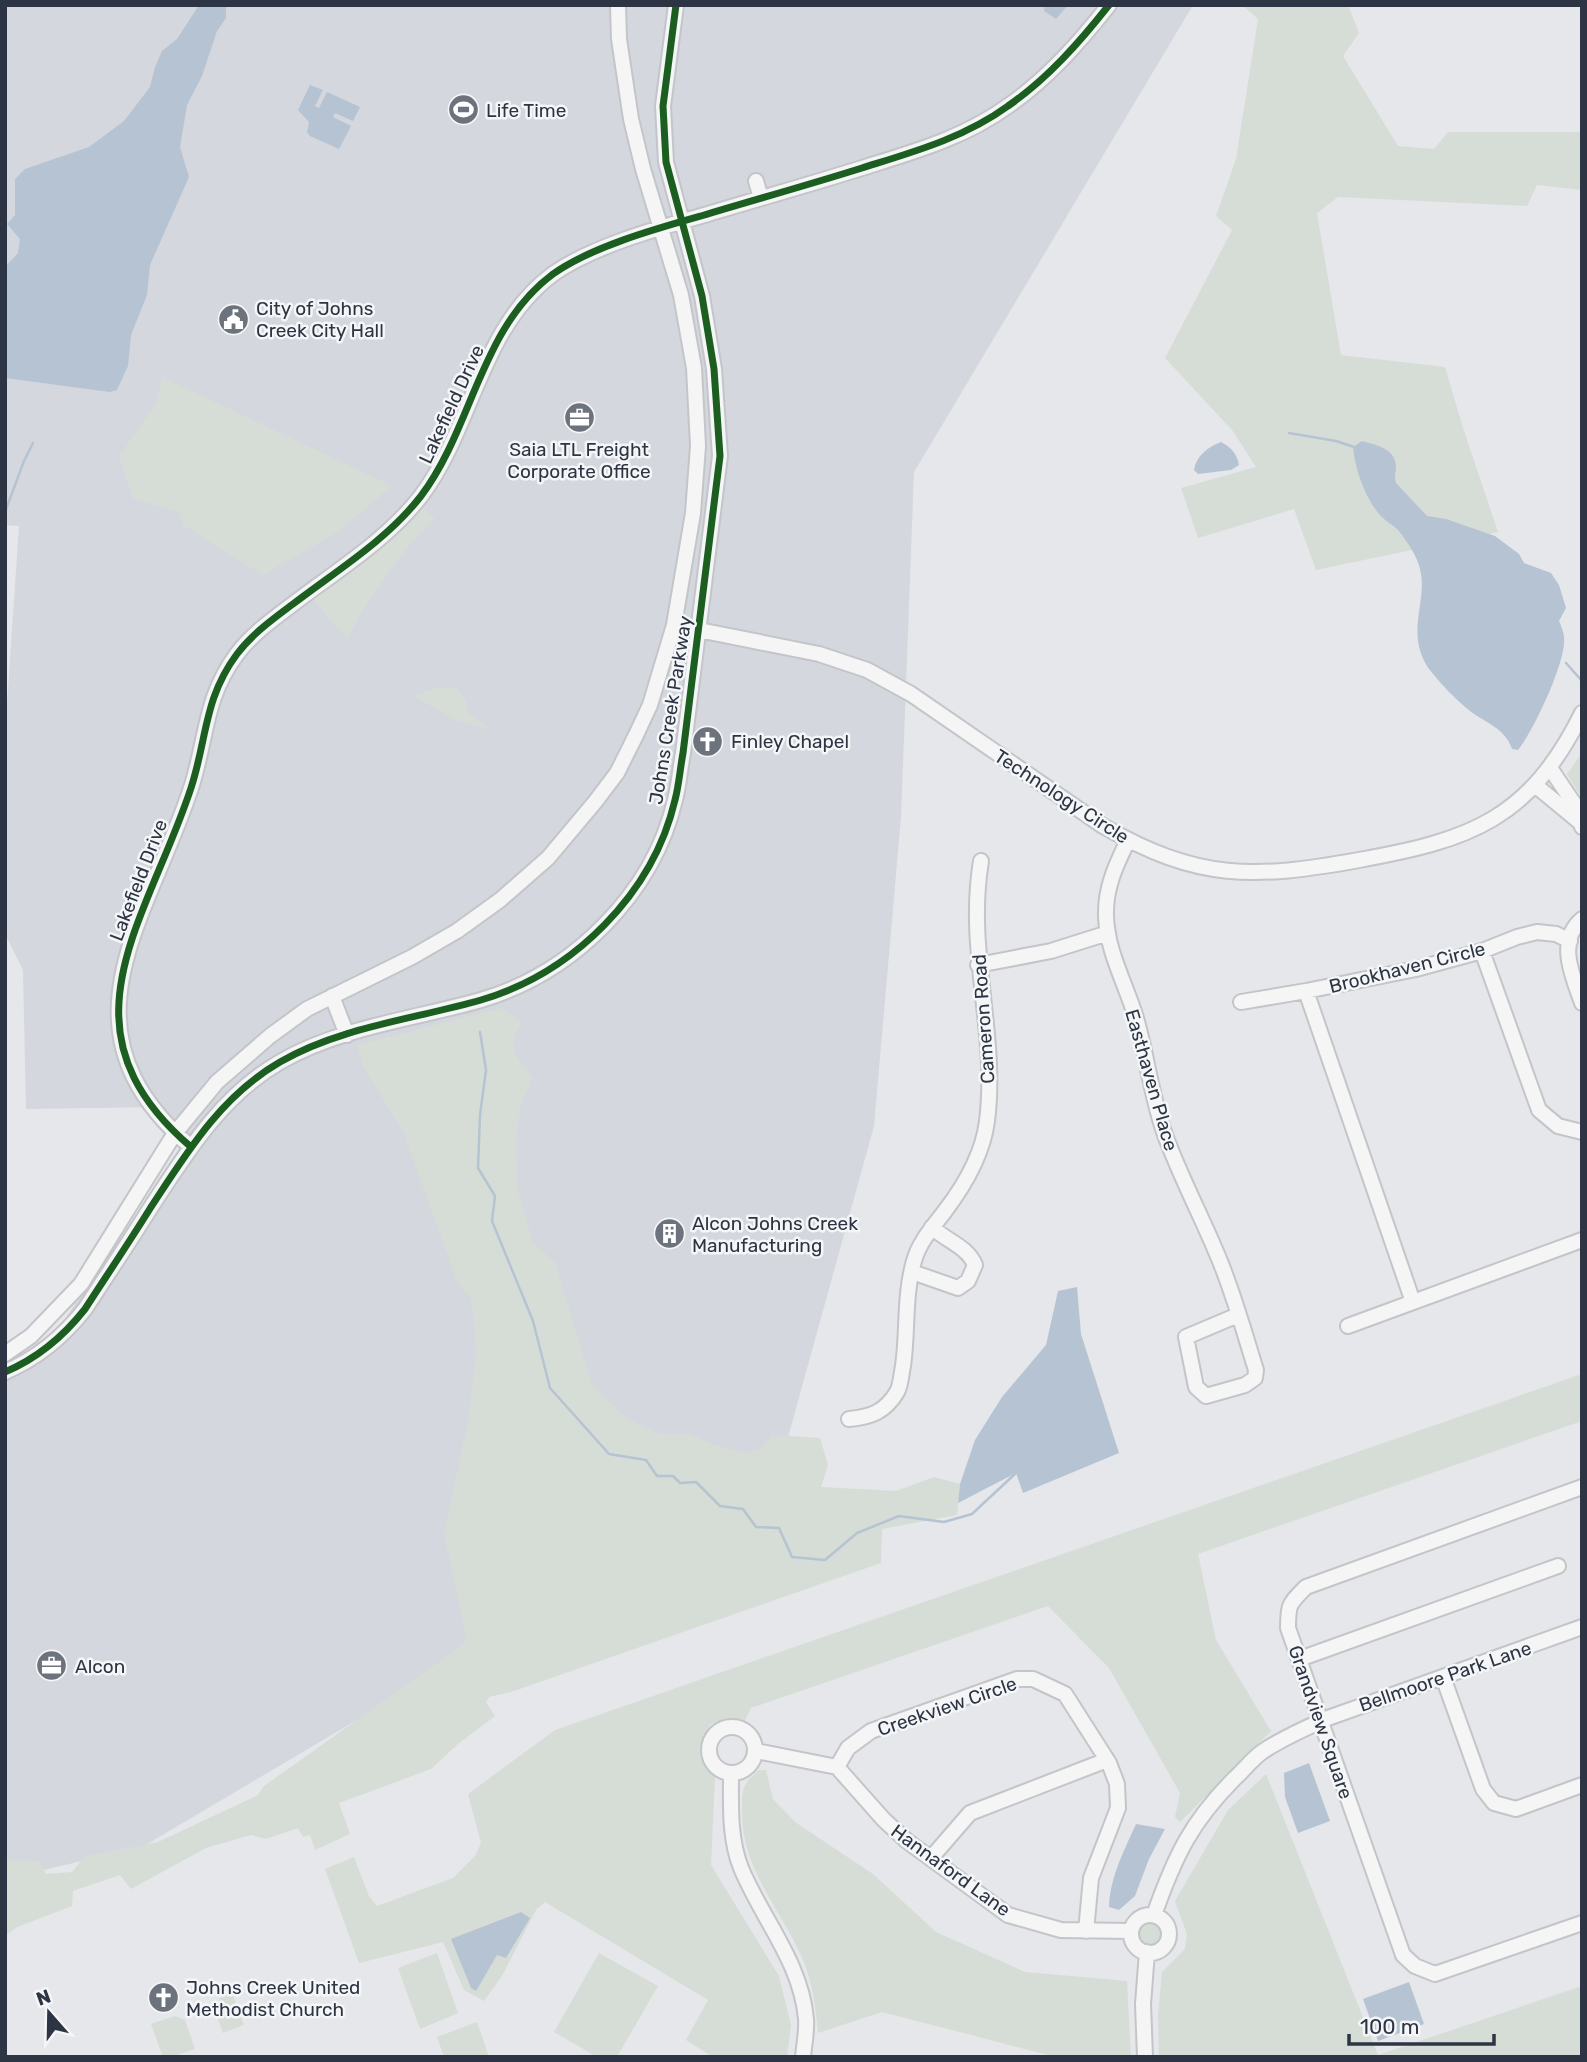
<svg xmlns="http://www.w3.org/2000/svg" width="1587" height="2062" font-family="Rubik,sans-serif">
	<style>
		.built { fill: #d4d7dd }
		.green { fill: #d6ddd6 }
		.water { fill: #b6c3d2 }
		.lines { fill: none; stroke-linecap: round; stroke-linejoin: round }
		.stream { stroke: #b6c3d2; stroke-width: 2.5 }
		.minor-casing { stroke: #c3c5c8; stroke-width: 18 }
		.minor { stroke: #f5f5f6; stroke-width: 14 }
		.cycleway-casing { stroke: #f4f6f8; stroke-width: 11 }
		.cycleway { stroke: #1b5e20; stroke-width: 7 }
		.labels { text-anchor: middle; stroke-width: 5; stroke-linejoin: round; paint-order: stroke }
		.poi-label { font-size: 19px; fill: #2d3443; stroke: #f4f6f8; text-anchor: start }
		.street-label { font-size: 19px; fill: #2d3443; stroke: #f4f6f8 }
	</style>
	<rect width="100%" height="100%" fill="#e5e7ea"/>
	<!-- built -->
	<path class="built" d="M 5,5 L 1193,5 L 914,472 L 901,817 L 874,1126 L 787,1441 L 445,1668 L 142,1847 L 5,1879 L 5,1369 L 55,1335 L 94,1274 L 191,1137 L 161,1107 L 26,1109 L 23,970 L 5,934 L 5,733 L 19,526 L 5,525 Z"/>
	<!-- green -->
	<path class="green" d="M 1242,5 L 1348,5 L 1359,33 L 1343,56 L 1398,146 L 1434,149 L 1448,132 L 1582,132 L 1582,190 L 1537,185 L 1527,206 L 1338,197 L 1317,213 L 1341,355 L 1445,367 L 1463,428 L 1498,532 L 1316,570 L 1294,509 L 1198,538 L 1181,488 L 1256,467 L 1232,430 L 1165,358 L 1232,230 L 1216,216 L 1236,159 L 1258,19 Z
		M 162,377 L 392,486 L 336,533 L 263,575 L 183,525 L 180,513 L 133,498 L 119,456 L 156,404 Z
		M 421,506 L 435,518 C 399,554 371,594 347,639 L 312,599 L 382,548 Z
		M 439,687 L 457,688 L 466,700 L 467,712 L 489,728 L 458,721 L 413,696 Z
		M 1582,753 L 1582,798 L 1567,774 Z
		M 502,1008 L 522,1022 C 506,1048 515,1056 533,1077 L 521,1105 L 516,1140 L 518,1191 L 533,1243 L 555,1262 L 592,1385 L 626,1418 L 657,1433 L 690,1434 L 712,1444 L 744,1453 L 761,1449 L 772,1435 L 820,1438 L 828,1465 L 821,1487 L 896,1491 L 934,1477 L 960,1484 L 957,1515 L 882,1529 L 881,1563 L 514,1691 L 489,1697 L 486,1702 L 495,1716 L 458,1744 L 431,1769 L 339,1803 L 350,1834 L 315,1850 L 310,1835 L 303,1837 L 298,1828 L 266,1839 L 251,1835 L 206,1848 L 131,1889 L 120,1875 L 73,1891 L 72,1906 L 17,1927 L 5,1936 L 5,1860 L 40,1861 L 46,1874 L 72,1872 L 85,1856 L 158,1842 L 258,1795 L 264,1786 L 464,1644 L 466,1636 L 444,1533 L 469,1417 L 476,1351 L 471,1298 L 458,1284 L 404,1134 L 364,1068 L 357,1045 Z
		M 1582,1374 L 1582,1421 L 1198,1554 L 1216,1640 L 1271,1731 L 1180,1822 L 1175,1817 L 1180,1793 L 1109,1668 L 1048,1606 L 751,1708 L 745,1720 L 725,1718 L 710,1725 L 703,1738 L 704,1757 L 715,1777 L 711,1865 L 779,1976 L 791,2025 L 787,2057 L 713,2057 L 686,2040 L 708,2000 L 545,1902 L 536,1910 L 502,1976 L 484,2001 L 464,1990 L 443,1942 L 359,1963 L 325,1869 L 354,1857 L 369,1896 L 377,1906 L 453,1878 L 475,1856 L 481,1843 L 468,1794 L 555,1730 Z
		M 759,1770 L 766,1770 L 773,1799 L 795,1822 L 873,1874 L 936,1932 L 1025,1972 L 1127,1981 L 1131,2057 L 1056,2057 L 882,2012 L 818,2033 C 816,2009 813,1987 805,1965 C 784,1911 743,1875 742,1813 C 742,1803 741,1790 747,1782 C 750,1778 755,1774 759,1770 Z
		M 1266,1774 L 1378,2055 L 1582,1986 L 1582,2057 L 1159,2057 L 1158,2015 L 1162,1972 L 1185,1949 L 1187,1934 L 1175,1901 L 1228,1810 Z
		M1137 1933a13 13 0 1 1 26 0a13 13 0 1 1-26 0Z
		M 437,1953 L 458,2013 L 420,2029 L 398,1968 Z
		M 599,1953 L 658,1986 L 617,2057 L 597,2057 L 554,2032 Z
		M 232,1993 L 244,2025 L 223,2033 L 214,2009 L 220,1998 Z
		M 175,2016 L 185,2020 L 195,2049 L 172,2057 L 163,2057 L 151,2024 Z
		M 477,2022 L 489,2057 L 444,2057 L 437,2037 Z"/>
	<!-- water -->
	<path class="water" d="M 199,5 L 226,5 L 226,18 L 217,31 L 202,76 L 187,105 L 180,147 L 189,177 L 150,265 L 147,295 L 131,335 L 128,366 L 117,390 L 110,392 L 5,378 L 5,267 L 18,253 L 20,239 L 7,224 L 15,215 L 15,179 L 25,169 L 89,147 L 124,121 L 150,87 L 155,67 L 162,51 L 177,39 Z
		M 1045,5 L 1068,5 L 1056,19 L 1044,11 Z
		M 310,85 L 323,90 L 315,106 L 319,108 L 327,92 L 360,107 L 353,121 L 335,113 L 333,117 L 351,126 L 339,149 L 310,136 L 307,132 L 309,122 L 298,110 Z
		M 1362,441 C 1376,445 1395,448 1396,466 C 1396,473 1394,477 1396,483 L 1427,516 L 1446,519 L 1495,536 L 1519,554 L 1524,563 L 1551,573 L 1559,585 L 1566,608 L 1559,621 C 1562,628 1565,635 1564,643 C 1563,667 1534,730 1518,750 L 1512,749 C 1505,728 1486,723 1470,711 C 1456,700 1440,683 1429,669 C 1402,629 1433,597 1417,560 C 1413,550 1404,537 1397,529 C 1392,524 1385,521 1380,515 C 1365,498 1355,469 1353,447 Z
		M 1221,442 C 1231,447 1237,454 1239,465 L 1231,470 L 1198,474 L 1194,470 C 1196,456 1208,447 1221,442 Z
		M 1077,1287 L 1081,1334 L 1119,1453 L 1023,1493 L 1016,1473 L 958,1503 L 960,1484 L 975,1440 L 1002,1397 L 1046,1345 L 1058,1291 Z
		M 1309,1763 L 1330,1821 L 1298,1833 L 1285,1797 L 1284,1773 Z
		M 1136,1824 L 1165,1829 L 1149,1859 L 1135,1896 L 1119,1910 L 1109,1907 C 1110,1877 1124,1851 1136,1824 Z
		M 521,1912 L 530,1918 L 506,1958 L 497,1955 L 476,1991 L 471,1988 L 451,1939 Z
		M 1409,1982 L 1424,2024 L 1378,2041 L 1363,1999 Z"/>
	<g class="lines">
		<!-- stream -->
		<path class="stream" d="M 1289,433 L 1336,441 L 1354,447
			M 5,512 L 24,461 L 33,443
			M 1566,663 L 1582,681
			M 480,1032 L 486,1070 L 480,1115 L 478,1168 L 495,1196 L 492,1221 L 533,1321 L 550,1388 L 609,1454 L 646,1460 L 657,1476 L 673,1476 L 680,1483 L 696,1482 L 720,1506 L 743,1509 L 756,1527 L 779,1528 L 792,1557 L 825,1560 L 857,1533 L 899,1516 L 944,1522 L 972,1514 L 1016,1473"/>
		<defs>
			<path id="minor" d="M 756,181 L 761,198
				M 674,625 L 819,654 L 867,670 L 911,694 L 1103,826 C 1198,881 1254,879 1359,860 C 1470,840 1529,820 1582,713
				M 1550,768 L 1577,808 L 1582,827
				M 1535,785 L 1581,823
				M 1128,840 C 1116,865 1105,888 1106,916 C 1107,952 1126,984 1136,1018 C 1147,1056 1151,1095 1164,1132 C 1179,1174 1200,1213 1217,1254 C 1233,1291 1244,1332 1256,1370 L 1255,1378 L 1245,1385 L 1206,1396 L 1196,1387 L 1186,1337 L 1238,1315
				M 1582,919 C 1556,941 1573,977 1582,1003
				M 1482,951 L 1539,1110 L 1558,1126 L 1582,1132
				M 978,965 L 1051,951 L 1108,933
				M 1306,991 L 1413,1302
				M 332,996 L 347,1035
				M 1241,1002 L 1306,991 L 1416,969 L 1482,951 L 1517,937 L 1537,932 L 1556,934 L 1570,941
				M 191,1147 C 53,1029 147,922 191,788 C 207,739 204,698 237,654 C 252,634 273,619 293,604 C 336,571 387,540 421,496 C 473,427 480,328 553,274 C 591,247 655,229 701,216 C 754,200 808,185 862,168 C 913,152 964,138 1008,106 C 1047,79 1079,43 1109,5
				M 912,1272 L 958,1288 L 968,1281 L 975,1265 C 967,1246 946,1241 932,1227
				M 1348,1326 L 1582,1240
				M 5,1354 L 31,1336 L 81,1284 L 175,1133 L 217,1082 L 270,1036 L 307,1009 L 412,957 L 457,931 L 500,900 L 548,858 L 595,802 L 617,773 L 636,735 L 650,705 L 674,625 L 693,513 L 698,446 L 694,368 L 681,295 L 643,169 L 631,119 L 619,39 L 618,5
				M 5,1372 C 38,1358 63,1337 85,1309 C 107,1275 130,1241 151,1207 C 187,1152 221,1096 280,1062 C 340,1027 415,1019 481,1000 C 573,973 653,894 675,800 C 679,785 680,769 683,753 L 720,456 L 714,369 L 702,296 L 666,162 L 663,106 L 676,5
				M 849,1419 C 871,1417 885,1412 897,1392 C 901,1385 901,1375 903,1366 C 908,1331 904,1295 914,1261 C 919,1242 933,1227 945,1211 C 964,1186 983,1153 987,1121 C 998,1033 966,951 981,861
				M 1582,1487 L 1306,1587 C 1289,1604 1288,1604 1288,1628 L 1403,1955 L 1415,1966 L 1435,1974 L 1582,1923
				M 1305,1657 L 1558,1566
				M 1443,1677 L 1483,1789 L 1494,1803 L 1516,1809 L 1582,1785
				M709 1750a23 23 0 1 1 46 0a23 23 0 1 1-46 0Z
				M 756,1751 L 837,1767
				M 837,1767 L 848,1748 L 871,1731 L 1017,1679 L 1033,1679 L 1065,1694 L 1109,1763 L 1117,1784 L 1118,1808 L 1091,1878 L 1086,1931
				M 837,1767 L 884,1820 L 907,1841 L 1008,1915 L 1061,1930 L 1131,1931
				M 731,1773 C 731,1804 729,1838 741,1868 C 762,1919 801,1962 806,2019 C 807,2031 804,2045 803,2057
				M 931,1858 L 970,1813 L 1107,1760
				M1131 1934a19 19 0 1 1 38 0a19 19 0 1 1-38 0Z
				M 1154,1915 C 1175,1856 1191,1822 1235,1778 C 1244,1770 1252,1759 1262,1752 C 1282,1738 1306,1728 1328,1718 L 1582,1627
				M 1145,2057 L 1143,2004 L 1147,1952"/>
		</defs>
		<!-- minor casing -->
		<use href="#minor" class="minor-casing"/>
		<!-- minor -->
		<use href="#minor" class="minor"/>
		<defs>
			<path id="cycleway" d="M 191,1147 C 53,1029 147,922 191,788 C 207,739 204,698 237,654 C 252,634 273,619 293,604 C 336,571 387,540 421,496 C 473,427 480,328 553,274 C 591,247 655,229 701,216 C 754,200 808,185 862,168 C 913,152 964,138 1008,106 C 1047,79 1079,43 1109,5
				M 5,1372 C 38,1358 63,1337 85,1309 C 107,1275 130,1241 151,1207 C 187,1152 221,1096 280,1062 C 340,1027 415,1019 481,1000 C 573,973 653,894 675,800 C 679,785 680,769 683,753 L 720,456 L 714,369 L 702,296 L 666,162 L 663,106 L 676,5"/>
		</defs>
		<!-- cycleway casing -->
		<use href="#cycleway" class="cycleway-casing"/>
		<!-- cycleway -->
		<use href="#cycleway" class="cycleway"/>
	</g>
	<!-- icons -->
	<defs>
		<symbol id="stadium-disc" viewBox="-11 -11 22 22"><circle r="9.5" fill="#6d737d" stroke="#f4f6f8"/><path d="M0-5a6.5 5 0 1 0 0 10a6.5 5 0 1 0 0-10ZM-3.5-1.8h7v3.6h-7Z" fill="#fff"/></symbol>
		<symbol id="civic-disc" viewBox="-11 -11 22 22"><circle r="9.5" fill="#6d737d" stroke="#f4f6f8"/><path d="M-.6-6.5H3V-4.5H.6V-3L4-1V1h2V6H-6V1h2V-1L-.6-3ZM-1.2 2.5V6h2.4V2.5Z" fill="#fff"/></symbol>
		<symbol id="office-disc" viewBox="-11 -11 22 22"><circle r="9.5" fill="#6d737d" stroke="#f4f6f8"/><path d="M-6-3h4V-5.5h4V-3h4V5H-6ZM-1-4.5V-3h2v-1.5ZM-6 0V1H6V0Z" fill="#fff"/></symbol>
		<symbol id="church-disc" viewBox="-11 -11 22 22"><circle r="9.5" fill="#6d737d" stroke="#f4f6f8"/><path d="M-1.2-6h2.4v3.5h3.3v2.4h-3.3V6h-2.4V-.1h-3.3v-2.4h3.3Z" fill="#fff"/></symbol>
		<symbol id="building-disc" viewBox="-11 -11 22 22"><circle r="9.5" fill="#6d737d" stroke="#f4f6f8"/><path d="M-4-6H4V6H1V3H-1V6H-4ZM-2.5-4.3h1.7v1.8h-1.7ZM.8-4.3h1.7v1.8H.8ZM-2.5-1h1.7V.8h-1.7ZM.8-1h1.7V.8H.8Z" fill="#fff"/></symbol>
	</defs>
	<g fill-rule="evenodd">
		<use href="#stadium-disc" x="446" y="92" width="35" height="35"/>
		<use href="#civic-disc" x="216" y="302" width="35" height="35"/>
		<use href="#office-disc" x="562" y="400" width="35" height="35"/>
		<use href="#church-disc" x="690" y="724" width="35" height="35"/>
		<use href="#building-disc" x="652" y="1216" width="35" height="35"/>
		<use href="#office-disc" x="34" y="1648" width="35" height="35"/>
		<use href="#church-disc" x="146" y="1980" width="35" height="35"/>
	</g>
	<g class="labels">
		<!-- poi labels -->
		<g class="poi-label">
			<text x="486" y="117">Life Time</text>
			<text x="256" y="315">City of Johns<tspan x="256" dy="22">Creek City Hall</tspan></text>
			<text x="579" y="456" text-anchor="middle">Saia LTL Freight<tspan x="579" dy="22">Corporate Office</tspan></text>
			<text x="731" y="748">Finley Chapel</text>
			<text x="692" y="1230">Alcon Johns Creek<tspan x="692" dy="22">Manufacturing</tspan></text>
			<text x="75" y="1673">Alcon</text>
			<text x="186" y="1994">Johns Creek United<tspan x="186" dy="22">Methodist Church</tspan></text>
		</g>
		<!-- street labels -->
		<g class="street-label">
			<text transform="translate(451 404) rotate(-65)" y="7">Lakefield Drive</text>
			<text transform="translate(670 710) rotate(-81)" y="7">Johns Creek Parkway</text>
			<text transform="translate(1062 796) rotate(33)" y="7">Technology Circle</text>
			<text transform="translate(138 880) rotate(-69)" y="7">Lakefield Drive</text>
			<text transform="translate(1407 967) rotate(-14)" y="7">Brookhaven Circle</text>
			<text transform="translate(983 1019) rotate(-94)" y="7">Cameron Road</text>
			<text transform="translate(1152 1080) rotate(74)" y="7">Easthaven Place</text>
			<text transform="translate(1445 1676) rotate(-19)" y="7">Bellmoore Park Lane</text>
			<text transform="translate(947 1706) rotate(-19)" y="7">Creekview Circle</text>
			<text transform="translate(1321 1722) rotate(71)" y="7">Grandview Square</text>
			<text transform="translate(951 1870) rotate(36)" y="7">Hannaford Lane</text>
		</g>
	</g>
	<!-- border -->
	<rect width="1587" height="2062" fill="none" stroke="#2d3443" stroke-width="14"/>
	<!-- north arrow -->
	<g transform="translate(49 2013) rotate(340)" stroke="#f4f6f8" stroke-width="5" paint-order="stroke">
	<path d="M0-5L12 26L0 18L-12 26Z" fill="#2d3443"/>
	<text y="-10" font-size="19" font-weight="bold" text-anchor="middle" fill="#2d3443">N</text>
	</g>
	<!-- scale -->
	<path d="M1349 2034v10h145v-10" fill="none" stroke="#2d3443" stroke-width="3.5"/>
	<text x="1360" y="2034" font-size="21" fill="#2d3443" stroke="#f4f6f8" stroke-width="5" paint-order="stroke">100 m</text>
</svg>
